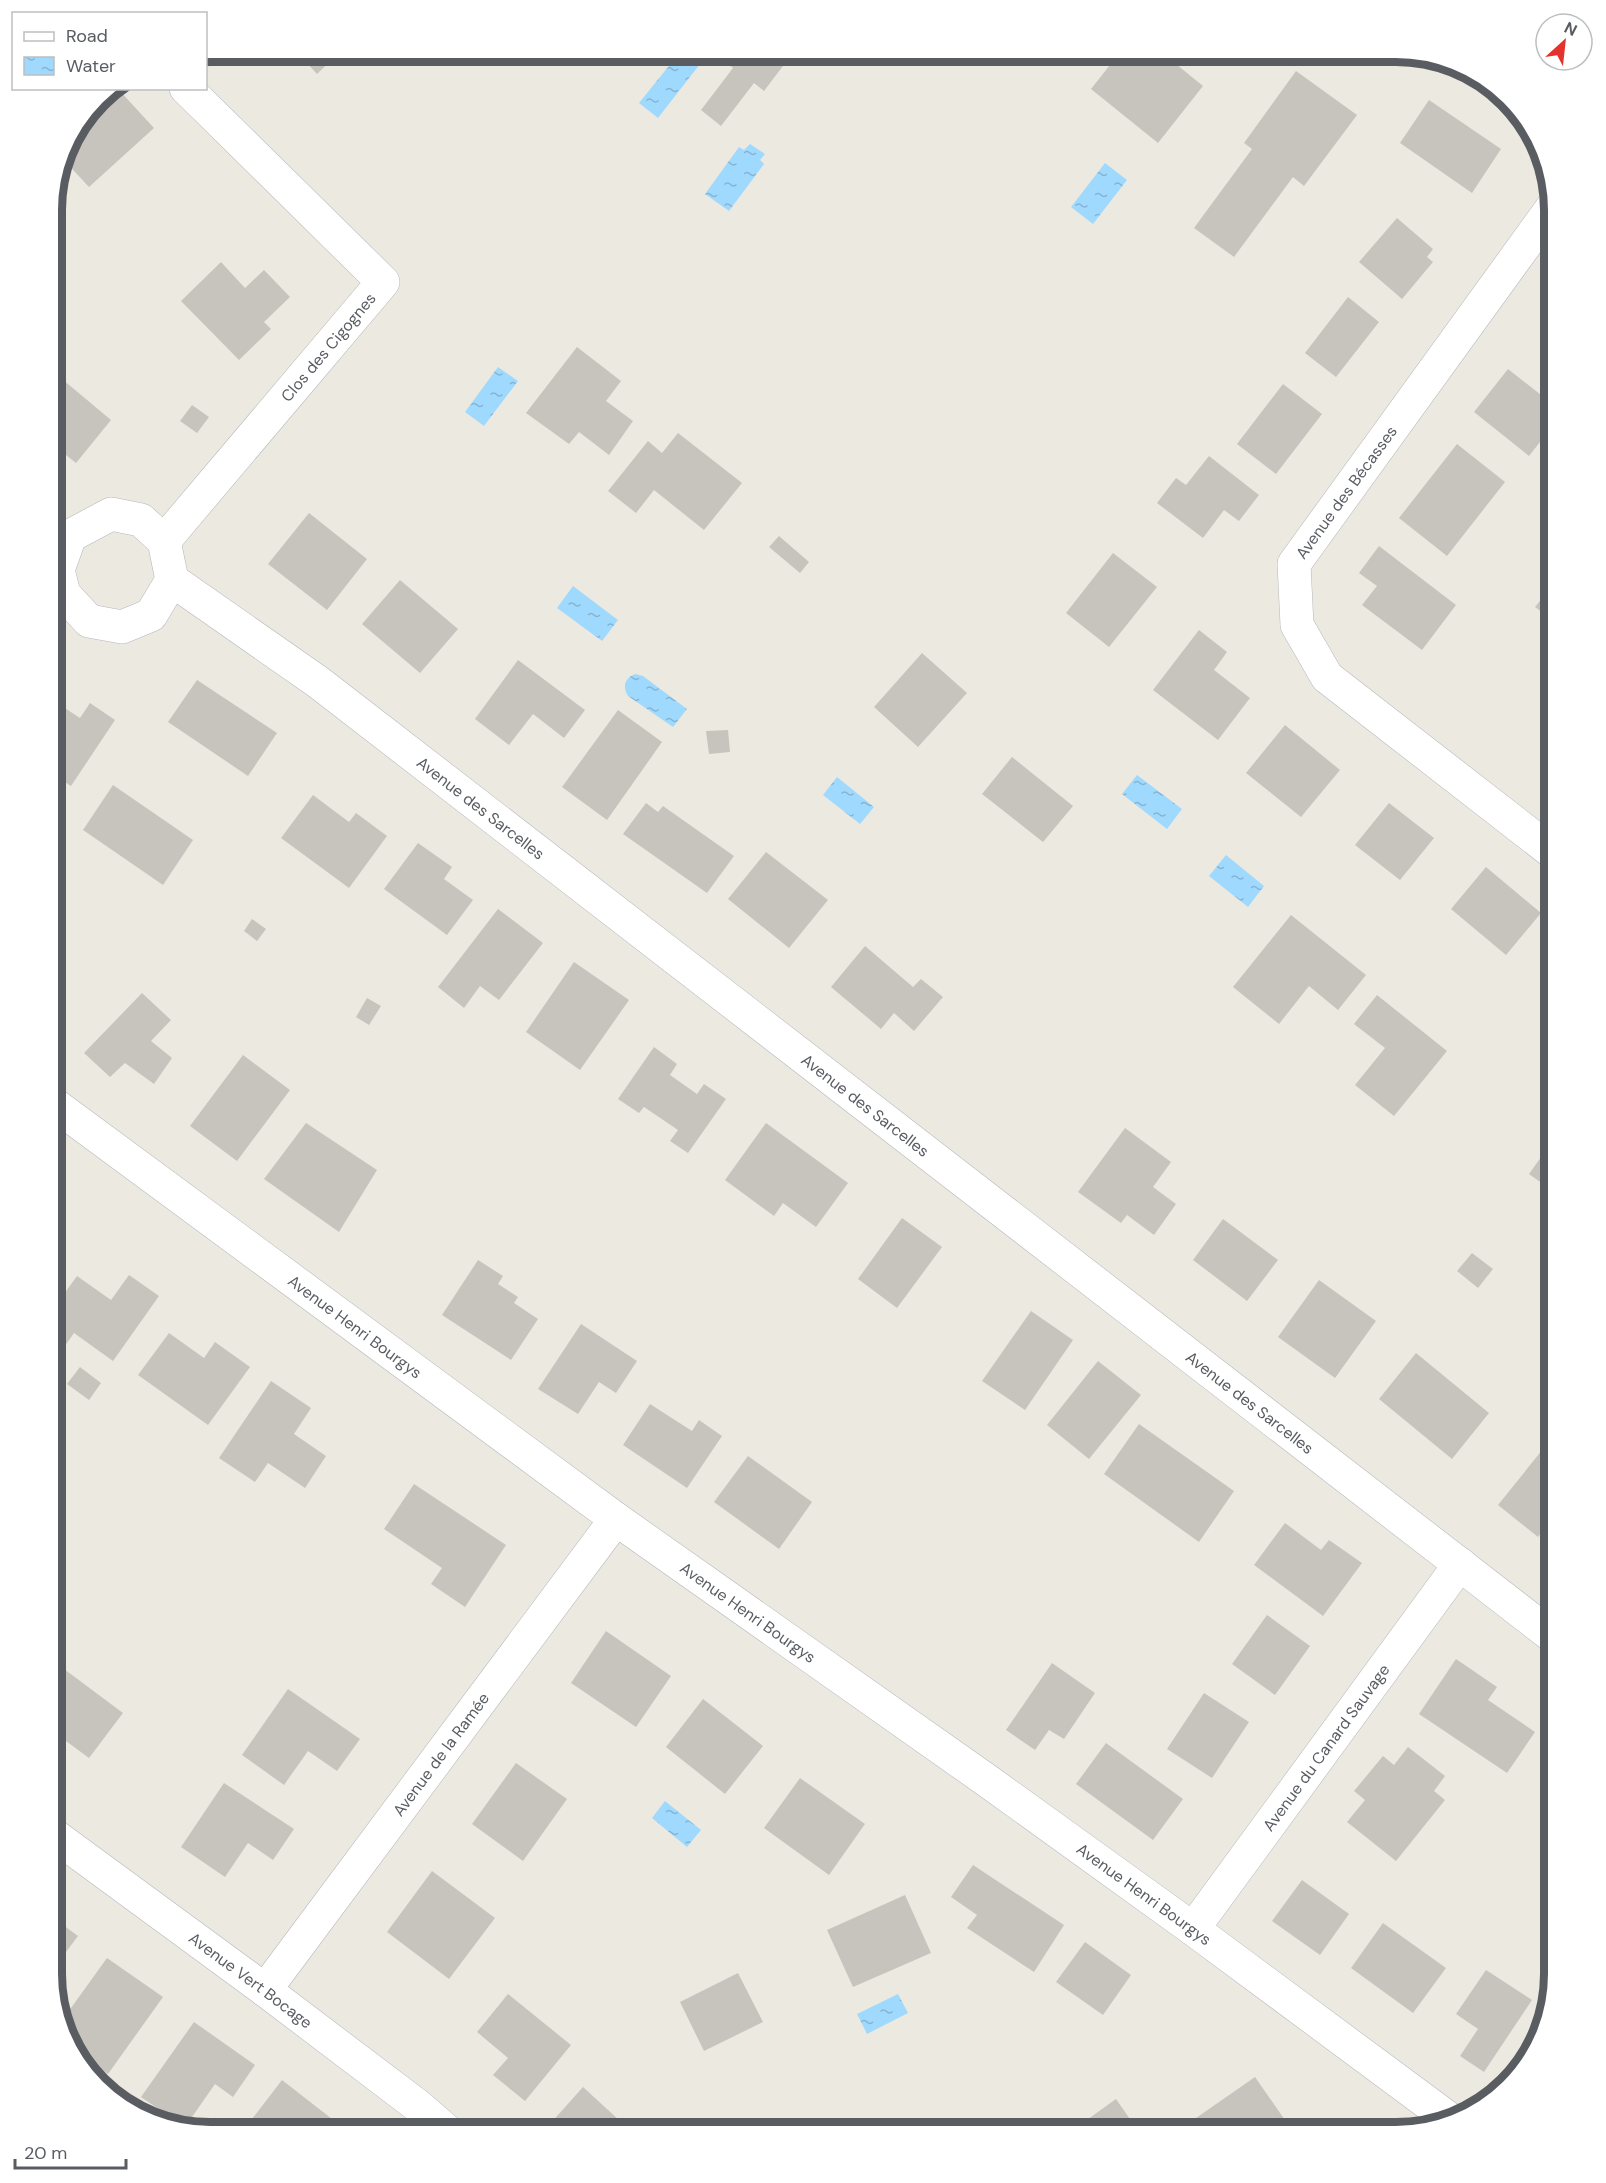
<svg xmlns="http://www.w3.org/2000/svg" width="1606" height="2183" font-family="'DM Sans',sans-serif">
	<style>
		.water { fill: url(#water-ripples) }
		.building { fill: #c7c4be }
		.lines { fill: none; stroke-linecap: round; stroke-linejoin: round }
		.street-casing { stroke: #b4b7bb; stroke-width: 34 }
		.street { stroke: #fff; stroke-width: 33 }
		.labels { text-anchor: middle; stroke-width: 5; stroke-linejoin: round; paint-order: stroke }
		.street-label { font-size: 16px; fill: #595d62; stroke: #fff }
		.rim { fill: none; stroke: #595d62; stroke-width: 8 }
	</style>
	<defs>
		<pattern id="water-ripples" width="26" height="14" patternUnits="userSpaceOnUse" patternTransform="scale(1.5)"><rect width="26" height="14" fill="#9fd9fe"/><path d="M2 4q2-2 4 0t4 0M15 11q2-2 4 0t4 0" fill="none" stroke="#85b3d1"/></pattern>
	</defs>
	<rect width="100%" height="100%" fill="#ece9e1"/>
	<!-- water -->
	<path class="water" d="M 681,51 L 684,51 L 700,64 L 658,118 L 639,103 Z
		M 750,144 L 765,154 L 760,160 L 764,164 L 729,211 L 705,194 L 739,147 L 744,150 Z
		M 1105,163 L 1127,180 L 1093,224 L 1071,207 Z
		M 498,367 L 518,381 L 484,426 L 465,412 Z
		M 573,586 L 618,620 L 602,641 L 557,608 Z
		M 635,674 L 643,676 L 687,709 L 673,727 L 628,696 C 622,686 625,678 635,674 Z
		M 1137,775 L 1182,809 L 1167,829 L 1122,794 Z
		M 837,777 L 874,807 L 860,824 L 823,795 Z
		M 1226,855 L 1264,886 L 1248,907 L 1209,876 Z
		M 665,1801 L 701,1830 L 687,1847 L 652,1818 Z
		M 898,1994 L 908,2013 L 867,2034 L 857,2014 Z"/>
	<!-- building -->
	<path class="building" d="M 296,51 L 341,51 L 317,74 Z
		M 731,51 L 780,51 L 789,58 L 764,91 L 754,83 L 721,126 L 701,110 L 733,68 L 724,60 Z
		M 1121,51 L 1160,51 L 1203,86 L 1158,143 L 1091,89 Z
		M 1296,71 L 1357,115 L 1304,186 L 1293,177 L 1234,257 L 1194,228 L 1252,149 L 1244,143 Z
		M 118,89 L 154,128 L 89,187 L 62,158 L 68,139 L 81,126 L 79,124 L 99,98 L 103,102 Z
		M 1429,100 L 1501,149 L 1472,193 L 1400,143 Z
		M 1397,218 L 1433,249 L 1427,257 L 1433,262 L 1402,299 L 1359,262 Z
		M 221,262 L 245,288 L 264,270 L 290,297 L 264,322 L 271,329 L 239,360 L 181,301 Z
		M 1348,297 L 1379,322 L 1336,377 L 1305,353 Z
		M 1555,334 L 1555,347 L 1549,342 Z
		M 577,347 L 621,381 L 606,401 L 633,421 L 609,455 L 579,432 L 569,444 L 526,413 Z
		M 1555,355 L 1555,386 L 1540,375 Z
		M 1508,369 L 1555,406 L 1555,423 L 1529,456 L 1474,412 Z
		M 62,379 L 111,420 L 76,463 L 51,443 L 51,392 Z
		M 1283,384 L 1322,414 L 1276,474 L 1237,444 Z
		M 192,405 L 209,417 L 197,433 L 180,421 Z
		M 678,433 L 742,483 L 704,530 L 654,490 L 636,513 L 608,491 L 648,441 L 662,453 Z
		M 1457,444 L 1505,482 L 1447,556 L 1399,518 Z
		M 1209,456 L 1259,495 L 1239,521 L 1224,510 L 1203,538 L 1157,503 L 1176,478 L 1186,485 Z
		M 309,513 L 367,559 L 327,610 L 268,564 Z
		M 779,536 L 809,562 L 800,573 L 769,547 Z
		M 1379,546 L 1456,605 L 1422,650 L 1362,605 L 1377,586 L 1359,573 Z
		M 1113,553 L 1157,587 L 1109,647 L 1066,613 Z
		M 400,580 L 458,629 L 420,673 L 362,624 Z
		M 1555,582 L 1555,622 L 1535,607 Z
		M 1199,630 L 1227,652 L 1214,670 L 1250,698 L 1218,740 L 1153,690 Z
		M 922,653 L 967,693 L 918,747 L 874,707 Z
		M 518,660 L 585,710 L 564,738 L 533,714 L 509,745 L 475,719 Z
		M 197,680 L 277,733 L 248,776 L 168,722 Z
		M 51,699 L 80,718 L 90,703 L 115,720 L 71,786 L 51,773 Z
		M 618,710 L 662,742 L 607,820 L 562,787 Z
		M 1285,725 L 1340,770 L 1301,817 L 1246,773 Z
		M 728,730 L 730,752 L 709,754 L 706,731 Z
		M 1012,757 L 1073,806 L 1043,842 L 982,794 Z
		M 113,785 L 193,840 L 163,885 L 83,830 Z
		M 313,795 L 349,822 L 356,813 L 387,836 L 349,888 L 281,838 Z
		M 646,803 L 658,812 L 663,806 L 734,856 L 707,893 L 623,834 Z
		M 1389,803 L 1434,838 L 1400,880 L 1355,845 Z
		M 418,843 L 452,867 L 444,879 L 473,900 L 447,935 L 384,889 Z
		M 766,852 L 828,900 L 789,948 L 728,899 Z
		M 1486,867 L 1541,913 L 1506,955 L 1451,909 Z
		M 498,909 L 543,943 L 499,1000 L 480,986 L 464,1008 L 438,987 Z
		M 1291,915 L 1366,975 L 1338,1010 L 1309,986 L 1279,1024 L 1233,987 Z
		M 252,919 L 266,929 L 257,941 L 244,931 Z
		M 865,946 L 913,987 L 921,979 L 943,997 L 914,1031 L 894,1013 L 881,1029 L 831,987 Z
		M 574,962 L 629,1000 L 580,1070 L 526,1032 Z
		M 1555,967 L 1555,987 L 1545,978 Z
		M 142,993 L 171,1020 L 151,1041 L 172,1058 L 154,1084 L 125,1063 L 110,1077 L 84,1053 Z
		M 1377,995 L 1447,1051 L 1394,1116 L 1355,1085 L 1385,1048 L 1354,1024 Z
		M 367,998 L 381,1006 L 369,1025 L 356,1017 Z
		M 654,1047 L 677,1064 L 670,1075 L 697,1094 L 704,1084 L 726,1099 L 688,1153 L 670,1141 L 678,1130 L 644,1107 L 639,1113 L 618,1099 Z
		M 243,1055 L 290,1090 L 237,1161 L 190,1126 Z
		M 306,1123 L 377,1170 L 339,1232 L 264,1179 Z
		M 766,1123 L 848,1183 L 816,1227 L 783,1203 L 774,1216 L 725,1180 Z
		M 1125,1128 L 1171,1162 L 1153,1187 L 1176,1204 L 1154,1235 L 1127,1215 L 1121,1223 L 1078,1192 Z
		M 1546,1150 L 1555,1157 L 1555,1182 L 1550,1189 L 1529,1174 Z
		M 902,1218 L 942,1247 L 897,1308 L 858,1279 Z
		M 1223,1219 L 1278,1260 L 1247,1301 L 1193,1260 Z
		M 51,1236 L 61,1244 L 51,1257 Z
		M 1472,1253 L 1493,1269 L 1478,1288 L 1457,1271 Z
		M 478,1260 L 503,1276 L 498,1284 L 518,1297 L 514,1303 L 538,1319 L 511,1360 L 442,1315 Z
		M 129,1275 L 159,1296 L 113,1361 L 74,1333 L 62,1350 L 51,1342 L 51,1312 L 77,1276 L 111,1300 Z
		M 1319,1280 L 1376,1321 L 1335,1378 L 1278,1337 Z
		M 1555,1308 L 1555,1336 L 1541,1325 Z
		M 1031,1311 L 1073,1340 L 1025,1410 L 982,1381 Z
		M 581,1324 L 637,1361 L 616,1393 L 599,1382 L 578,1414 L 538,1389 Z
		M 169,1333 L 204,1358 L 215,1342 L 250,1367 L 208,1425 L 138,1375 Z
		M 1416,1353 L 1489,1413 L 1452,1459 L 1379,1399 Z
		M 1098,1361 L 1141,1395 L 1089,1459 L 1047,1425 Z
		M 80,1367 L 101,1383 L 89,1400 L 67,1384 Z
		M 271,1381 L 311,1408 L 294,1434 L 326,1456 L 305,1488 L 268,1463 L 255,1482 L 219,1458 Z
		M 650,1404 L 692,1431 L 699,1420 L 722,1436 L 687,1488 L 623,1445 Z
		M 1139,1424 L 1234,1491 L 1199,1542 L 1104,1474 Z
		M 1551,1439 L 1555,1443 L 1555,1515 L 1538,1537 L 1498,1505 Z
		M 748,1456 L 812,1502 L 779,1549 L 714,1502 Z
		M 414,1484 L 506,1545 L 465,1607 L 431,1584 L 442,1568 L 384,1529 Z
		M 1285,1523 L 1321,1550 L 1329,1540 L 1362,1563 L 1323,1616 L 1254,1565 Z
		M 1267,1615 L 1310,1646 L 1275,1695 L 1232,1664 Z
		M 606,1631 L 671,1676 L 636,1727 L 571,1683 Z
		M 1456,1659 L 1497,1687 L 1488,1700 L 1535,1732 L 1507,1773 L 1419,1714 Z
		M 1052,1663 L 1095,1693 L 1064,1739 L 1049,1730 L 1035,1750 L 1006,1730 Z
		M 64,1669 L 123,1713 L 89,1758 L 51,1730 L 51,1686 Z
		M 288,1689 L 360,1739 L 337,1771 L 308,1751 L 284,1785 L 242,1755 Z
		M 1204,1693 L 1249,1722 L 1212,1778 L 1167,1749 Z
		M 703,1699 L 763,1746 L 725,1794 L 666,1747 Z
		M 1106,1743 L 1183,1799 L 1153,1840 L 1076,1784 Z
		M 1408,1747 L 1445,1776 L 1434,1791 L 1445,1800 L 1396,1861 L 1347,1822 L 1365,1800 L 1354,1791 L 1383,1756 L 1394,1765 Z
		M 1555,1749 L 1555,1776 L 1542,1765 Z
		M 516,1763 L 567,1799 L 523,1861 L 472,1824 Z
		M 800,1778 L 865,1824 L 829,1875 L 764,1828 Z
		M 224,1783 L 294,1829 L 273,1860 L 248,1843 L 225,1877 L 181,1847 Z
		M 973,1865 L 1064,1925 L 1034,1972 L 967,1928 L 977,1915 L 951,1897 Z
		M 432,1871 L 495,1918 L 449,1979 L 387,1932 Z
		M 1302,1880 L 1349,1914 L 1320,1955 L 1272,1921 Z
		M 905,1895 L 931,1953 L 853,1987 L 827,1930 Z
		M 51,1916 L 78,1936 L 51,1972 Z
		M 1383,1923 L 1446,1968 L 1413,2013 L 1351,1968 Z
		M 1085,1942 L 1131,1975 L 1103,2015 L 1056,1982 Z
		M 107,1958 L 163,1997 L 108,2074 L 71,2047 L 63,2019 Z
		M 1486,1970 L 1532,2000 L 1484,2072 L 1460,2056 L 1478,2029 L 1456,2014 Z
		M 738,1973 L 763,2022 L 704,2051 L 680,2002 Z
		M 508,1994 L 571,2045 L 525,2101 L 493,2075 L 508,2058 L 477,2032 Z
		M 194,2022 L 255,2065 L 233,2097 L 215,2084 L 185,2127 L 141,2097 Z
		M 1538,2037 L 1534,2053 L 1512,2074 L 1511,2073 Z
		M 1255,2077 L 1287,2123 L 1274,2132 L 1190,2132 L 1186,2125 Z
		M 282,2080 L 341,2126 L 337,2132 L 242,2132 Z
		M 583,2087 L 632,2132 L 559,2132 L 550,2124 Z
		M 1116,2099 L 1139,2132 L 1070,2132 Z
		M 909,2118 L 918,2132 L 887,2132 Z"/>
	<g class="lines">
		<defs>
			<g id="street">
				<path d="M 1554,205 L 1294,564 L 1297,625 L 1327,677 L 1555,854"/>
				<path d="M 111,514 L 141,520 L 164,541 L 172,580 L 151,615 L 122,627 L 89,621 L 64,594 L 58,570 L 70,536 Z"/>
				<path id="s1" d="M 164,541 L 383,282 L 186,88"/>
				<path id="s2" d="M 172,580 L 318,682 L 1555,1638"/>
				<path id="s3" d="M 51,1102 L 616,1519 L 989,1782 L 1193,1929 L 1448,2118"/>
				<path id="s4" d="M 51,1833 L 265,1990 L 418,2106 L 448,2132"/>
				<path id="s5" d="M 1193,1929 L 1460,1564"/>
				<path id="s6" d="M 265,1990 L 616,1519"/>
			</g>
		</defs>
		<!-- street casing -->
		<use href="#street" class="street-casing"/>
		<!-- street -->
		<use href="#street" class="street"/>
	</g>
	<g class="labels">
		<!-- street labels -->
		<g class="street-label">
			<text dy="6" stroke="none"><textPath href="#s1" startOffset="254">Clos des Cigognes</textPath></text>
			<text transform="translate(1346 492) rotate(-54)" y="6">Avenue des Bécasses</text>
			<text dy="6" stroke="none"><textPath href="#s2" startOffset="384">Avenue des Sarcelles</textPath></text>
			<text dy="6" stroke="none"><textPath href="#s2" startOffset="870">Avenue des Sarcelles</textPath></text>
			<text dy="6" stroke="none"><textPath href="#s3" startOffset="378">Avenue Henri Bourgys</textPath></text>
			<text dy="6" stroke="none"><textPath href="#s2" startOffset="1356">Avenue des Sarcelles</textPath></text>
			<text dy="6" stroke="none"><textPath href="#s3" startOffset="864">Avenue Henri Bourgys</textPath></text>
			<text dy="6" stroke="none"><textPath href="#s5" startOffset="225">Avenue du Canard Sauvage</textPath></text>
			<text dy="6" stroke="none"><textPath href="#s6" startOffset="294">Avenue de la Ramée</textPath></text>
			<text dy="6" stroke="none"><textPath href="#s3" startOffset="1350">Avenue Henri Bourgys</textPath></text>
			<text dy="6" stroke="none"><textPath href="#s4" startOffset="248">Avenue Vert Bocage</textPath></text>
		</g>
	</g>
	<!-- crop -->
	<path d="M0 0H1606V2183H0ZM210 62H1396A148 148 0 0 1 1544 210V1974A148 148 0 0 1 1396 2122H210A148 148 0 0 1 62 1974V210A148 148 0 0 1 210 62Z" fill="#fff" fill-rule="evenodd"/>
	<path class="rim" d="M210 62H1396A148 148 0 0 1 1544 210V1974A148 148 0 0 1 1396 2122H210A148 148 0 0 1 62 1974V210A148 148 0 0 1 210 62Z"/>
	<!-- legend -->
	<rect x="12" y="12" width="195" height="78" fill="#ffffff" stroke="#bdbec0" stroke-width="1.5"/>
	<rect x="24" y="32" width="30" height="9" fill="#ffffff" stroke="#bdbec0" stroke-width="1.5"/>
	<text x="66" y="42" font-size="18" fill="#595d62">Road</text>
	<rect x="24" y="57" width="30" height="18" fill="url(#water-ripples)" stroke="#bdbec0" stroke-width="1.5"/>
	<text x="66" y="72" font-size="18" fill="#595d62">Water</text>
	<!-- north arrow -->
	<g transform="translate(1564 42) rotate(27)"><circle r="28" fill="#ffffff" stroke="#bdbec0" stroke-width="1.5"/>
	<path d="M0-4.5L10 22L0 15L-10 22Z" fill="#e6322d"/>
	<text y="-9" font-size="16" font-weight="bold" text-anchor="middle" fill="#595d62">N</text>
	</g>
	<!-- scale -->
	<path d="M15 2159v9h111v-9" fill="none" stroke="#595d62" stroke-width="3"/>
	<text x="24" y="2159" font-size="18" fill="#595d62" stroke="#ffffff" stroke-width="4.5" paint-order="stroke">20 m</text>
</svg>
